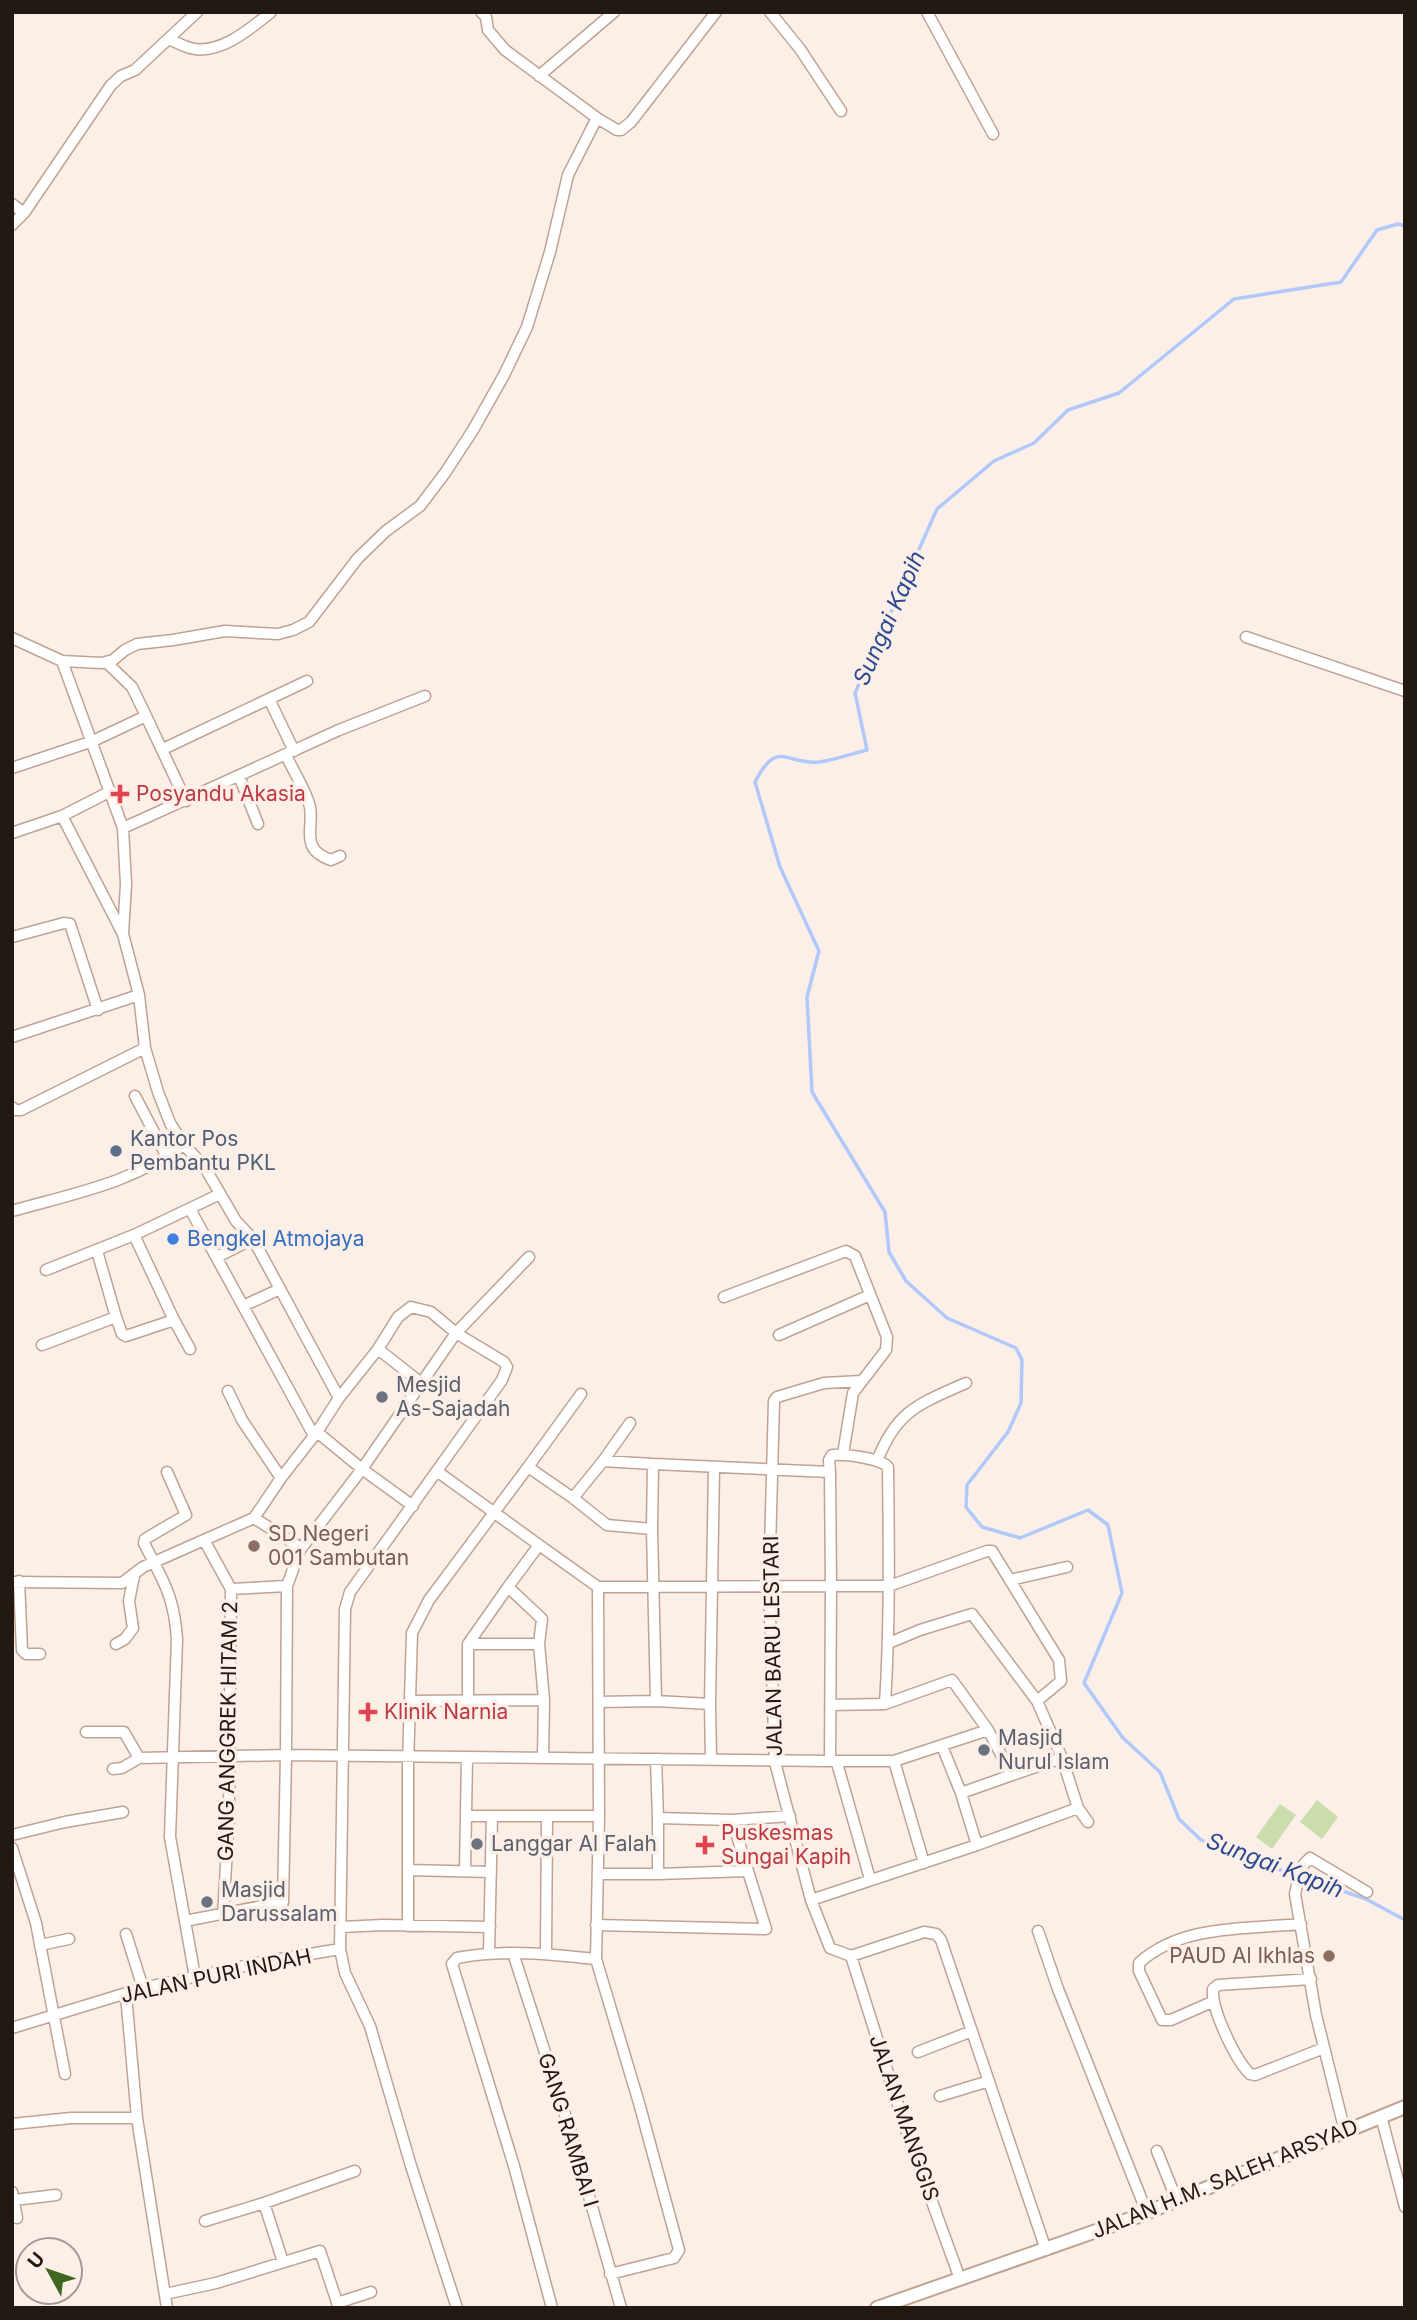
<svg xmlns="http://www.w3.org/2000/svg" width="1417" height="2320" font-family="Inter,sans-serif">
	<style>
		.green { fill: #cbddad }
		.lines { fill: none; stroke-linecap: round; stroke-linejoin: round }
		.stream { stroke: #b0c8fa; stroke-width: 3.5 }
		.minor-casing { stroke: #bfa392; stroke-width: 13 }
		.tertiary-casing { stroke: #bfa392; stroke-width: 16 }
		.minor { stroke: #fff; stroke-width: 10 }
		.tertiary { stroke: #fff; stroke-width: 12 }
		.health-dot { fill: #e0444e; stroke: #fcefe8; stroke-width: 2.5 }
		.service-dot { fill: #5c6f8a; stroke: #fcefe8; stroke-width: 2.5 }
		.shop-dot { fill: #3f7fe0; stroke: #fcefe8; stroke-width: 2.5 }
		.worship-dot { fill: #6b7280; stroke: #fcefe8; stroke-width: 2.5 }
		.education-dot { fill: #8d6e63; stroke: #fcefe8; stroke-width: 2.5 }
		.labels { text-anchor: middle; stroke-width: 7; stroke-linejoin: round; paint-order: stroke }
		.health-label { font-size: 21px; fill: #be3a42; stroke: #fcefe8; text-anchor: start }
		.service-label { font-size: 21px; fill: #4e5e75; stroke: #fcefe8; text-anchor: start }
		.shop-label { font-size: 21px; fill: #366cbe; stroke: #fcefe8; text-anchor: start }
		.worship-label { font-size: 21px; fill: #5b616d; stroke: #fcefe8; text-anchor: start }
		.education-label { font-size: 21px; fill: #785e54; stroke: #fcefe8; text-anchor: start }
		.street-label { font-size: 21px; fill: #231913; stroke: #fcefe8 }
		.water-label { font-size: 23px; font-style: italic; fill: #2c4a91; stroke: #fcefe8 }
	</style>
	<rect width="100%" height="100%" fill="#fcefe8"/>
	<!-- green -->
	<path class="green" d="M 1317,1800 L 1338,1817 L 1322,1839 L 1300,1822 Z
		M 1280,1804 L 1296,1815 L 1272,1849 L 1256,1837 Z"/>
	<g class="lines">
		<!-- stream -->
		<path class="stream" d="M 1405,226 L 1398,224 L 1377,230 L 1341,282 L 1234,299 L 1119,393 L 1068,410 L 1034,443 L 994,461 L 937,509 L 855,693 L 867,750 C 851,754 835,760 819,762 C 785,765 778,738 755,782 L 780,867 L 819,951 L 807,997 L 812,1092 L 885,1212 L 889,1252 L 906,1281 L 947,1318 L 1016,1348 L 1022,1360 L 1021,1403 L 1008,1432 L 967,1485 L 966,1507 L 982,1527 L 1020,1538 L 1088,1510 L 1108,1525 L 1122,1593 L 1084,1683 L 1123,1738 L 1160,1772 L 1179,1819 L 1201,1840 L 1251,1860 L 1366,1899 L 1405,1920"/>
		<defs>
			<path id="minor" d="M 481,12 L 486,17 L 488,30 L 505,50 L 597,118
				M 770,12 L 800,49 L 841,111
				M 927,12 L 993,134
				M 169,39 C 175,42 183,46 190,48 C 219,56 250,29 271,12
				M 539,76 L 614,12
				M 12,204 L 24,213
				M 12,225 L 24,213 L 111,85 L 121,76 L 135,70 L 197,12
				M 1246,637 L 1405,691
				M 12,638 L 62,661 L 102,663 L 113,660 L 125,650 L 137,644 L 173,640 L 225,631 L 278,634 L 293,630 L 309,622 L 358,558 L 386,531 L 420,506 L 445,473 L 473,430 L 504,375 L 527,327 L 550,252 L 568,175 L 597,118 L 617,130 L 621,130 L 631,122 L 716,12
				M 62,661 L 123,828 L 126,884 L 123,934 L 139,995 L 145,1048 L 158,1092 L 170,1123 L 184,1145 L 204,1166 L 236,1221 L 253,1239 L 339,1398 L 378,1349 L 398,1317 L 411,1307 L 431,1312 L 456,1333 L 504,1362 L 507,1367 L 502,1380 L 350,1592 L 345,1609 L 340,1949 L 345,1973 L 370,2026 L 411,2166 L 457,2308
				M 106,662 L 132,687 L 146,716
				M 269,699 L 294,751
				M 163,749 L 307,681
				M 286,755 C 293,771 306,790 310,807 C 314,828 299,849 331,860 L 340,856
				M 12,768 L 93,741 L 146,716 L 186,801
				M 239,776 L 258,824
				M 62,816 L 123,934
				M 123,828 L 339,730 L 425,696
				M 12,833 L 62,816 L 111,791
				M 12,937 L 64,923 L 70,924 L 98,1010
				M 12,1037 L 139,995
				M 135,1096 L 167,1157
				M 12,1107 L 15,1110 L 21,1110 L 145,1048
				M 190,1209 L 313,1434
				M 12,1211 C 75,1193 129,1184 184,1145
				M 217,1257 L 253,1239
				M 46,1270 L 134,1235 L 220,1194
				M 724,1297 L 846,1251 L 855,1256 L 887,1337 L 886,1350 L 853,1393 L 843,1454
				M 243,1306 L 280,1289
				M 116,1317 L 122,1334 L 126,1336 L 174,1320 L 134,1235
				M 174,1320 L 190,1349
				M 779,1335 L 870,1295
				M 42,1345 L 116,1317 L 97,1251
				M 378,1349 L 421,1383
				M 861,1381 L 824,1383 L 777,1397 L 774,1401 L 769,1587 L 775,1762 L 811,1900 L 830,1948 L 851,1956 L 924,1932 L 936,1934 L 941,1940 L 1046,2250
				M 228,1391 L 242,1420 L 281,1478 L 317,1432 L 339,1398
				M 317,1432 L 362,1469 L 456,1333 L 529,1257
				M 603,1461 L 630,1423
				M 877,1461 C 897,1410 919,1404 966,1383
				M 653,1464 L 830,1472 L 831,1586 L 889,1586 L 987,1551 L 992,1551 L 1059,1660 L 1061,1681 L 1037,1701
				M 528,1467 L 581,1394
				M 167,1472 L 186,1515 L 145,1539 L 144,1543 C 163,1581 174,1595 177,1639 L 170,1837 L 195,1977
				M 438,1472 L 539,1545
				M 830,1472 L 829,1460 L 832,1455 C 845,1454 880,1458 888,1467 C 889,1546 890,1625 885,1704 L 831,1705
				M 281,1478 L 254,1518 L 295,1544 L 300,1550
				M 413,1506 L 362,1469 L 300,1550 L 287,1586 L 286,1755 L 830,1761 L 831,1586 L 598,1587 L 599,1816 L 596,1959 L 639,2103 L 679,2250 L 674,2258 L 610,2274
				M 254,1518 L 204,1540 L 231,1589 L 287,1586
				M 652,1529 L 607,1525 L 573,1498 L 603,1461 L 653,1464 L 652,1529 L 656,1701
				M 1010,1580 L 1067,1567
				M 19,1581 L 22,1650 L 26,1654 L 40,1654
				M 12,1582 L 122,1583 L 143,1567 L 204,1540
				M 508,1587 L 468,1644 L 539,1644
				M 889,1643 L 920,1630 L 972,1614 L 1037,1701 L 1062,1758
				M 116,1644 L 125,1639 L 133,1628 L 129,1601 L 134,1576
				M 468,1700 L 468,1644
				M 410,1701 L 544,1700
				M 599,1702 L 656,1701 L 710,1704 L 714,1467
				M 710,1704 L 711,1759
				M 988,1730 L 1012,1775 L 1062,1758 L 1078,1808 L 1088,1822
				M 86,1732 L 124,1732 L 139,1758
				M 942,1746 L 961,1793
				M 543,1757 L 544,1700 L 539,1644 L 542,1619 L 508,1587 L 539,1545 L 598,1587
				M 656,1759 L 658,1818
				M 830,1761 L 894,1761 L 988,1730 L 952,1680 L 885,1704
				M 894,1761 L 924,1863
				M 837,1763 L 870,1879
				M 113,1769 L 122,1768 L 139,1758 L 286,1755 L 283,1902 L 185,1921
				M 1012,1775 L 961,1793 L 977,1845 L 1078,1808
				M 466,1816 L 492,1816
				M 732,1820 L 658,1818 L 658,1874 L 747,1871
				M 12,1835 L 65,1822 L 123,1812
				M 12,1848 L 36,1923 L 65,2074
				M 408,1870 L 491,1872
				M 465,1870 L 467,1758
				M 599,1874 L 658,1874
				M 811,1900 L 977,1845
				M 223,1915 L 229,1816 L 231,1589
				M 596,1925 L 766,1929 L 732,1820 L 790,1816
				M 408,1926 L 408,1765 L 412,1633 L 429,1600 L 528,1467 L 573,1498
				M 341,1927 L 383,1925 L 490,1927
				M 1038,1931 L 1058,1989 L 1147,2213
				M 126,1934 L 143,1988
				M 40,1945 L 69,1939
				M 489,1952 L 492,1816 L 599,1816
				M 513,1953 L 570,2130 L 621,2308
				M 546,1953 L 547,1817
				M 851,1956 L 906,2130 L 960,2279
				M 1311,1979 L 1218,1985 L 1213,1989 C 1211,2009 1235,2059 1250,2074 L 1255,2075 L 1324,2048
				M 126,1995 L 137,2118 L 167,2308
				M 1212,2002 L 1171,2020 L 1162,2020 L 1139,1971 L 1139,1963 C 1182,1924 1248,1929 1301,1924
				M 12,2028 L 143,1988 L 262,1962 L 340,1949
				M 918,2052 L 972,2031
				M 940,2096 L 989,2081
				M 1381,2116 L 1405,2207
				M 12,2124 L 71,2118 L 137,2118
				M 1345,2132 L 1316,2015 L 1295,1894 L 1300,1873 L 1304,1864 L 1310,1858 L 1367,1892
				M 1157,2151 L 1177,2201
				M 12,2192 L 17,2218
				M 14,2200 L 56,2195
				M 264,2203 L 283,2262
				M 205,2221 L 264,2203 L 355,2171
				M 165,2294 L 216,2283 L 320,2251 L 339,2308
				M 337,2303 L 371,2292
				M 552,2308 L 514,2166 L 452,1964 L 457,1958 C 504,1949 549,1954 596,1959"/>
			<path id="tertiary" d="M 877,2308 L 1136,2217 L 1405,2107"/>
		</defs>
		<!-- minor casing -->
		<use href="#minor" class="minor-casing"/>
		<!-- tertiary casing -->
		<use href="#tertiary" class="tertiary-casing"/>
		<!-- minor -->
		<use href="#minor" class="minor"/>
		<!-- tertiary -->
		<use href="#tertiary" class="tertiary"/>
	</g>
	<!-- markers -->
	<g class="health-dot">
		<path d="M116.5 783.5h7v7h7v7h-7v7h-7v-7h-7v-7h7z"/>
		<path d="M364.5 1701.5h7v7h7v7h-7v7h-7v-7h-7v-7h7z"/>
		<path d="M701.5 1834.5h7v7h7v7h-7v7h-7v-7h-7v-7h7z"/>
	</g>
	<circle class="service-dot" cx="116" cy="1151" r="7"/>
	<circle class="shop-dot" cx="173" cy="1239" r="7"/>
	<g class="worship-dot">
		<circle cx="382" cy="1397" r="7"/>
		<circle cx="984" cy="1750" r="7"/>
		<circle cx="477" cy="1844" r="7"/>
		<circle cx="207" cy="1902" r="7"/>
	</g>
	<g class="education-dot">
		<circle cx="254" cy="1546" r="7"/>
		<circle cx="1329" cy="1956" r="7"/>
	</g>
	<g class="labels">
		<!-- health labels -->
		<g class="health-label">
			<text x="136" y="801">Posyandu Akasia</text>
			<text x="384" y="1719">Klinik Narnia</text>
			<text x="721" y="1840">Puskesmas<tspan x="721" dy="24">Sungai Kapih</tspan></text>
		</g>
		<!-- service labels -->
		<g class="service-label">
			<text x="130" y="1146">Kantor Pos<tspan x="130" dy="24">Pembantu PKL</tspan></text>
		</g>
		<!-- shop labels -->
		<g class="shop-label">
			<text x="187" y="1246">Bengkel Atmojaya</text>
		</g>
		<!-- worship labels -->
		<g class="worship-label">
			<text x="396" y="1392">Mesjid<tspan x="396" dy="24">As-Sajadah</tspan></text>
			<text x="998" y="1745">Masjid<tspan x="998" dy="24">Nurul Islam</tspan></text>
			<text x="491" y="1851">Langgar Al Falah</text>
			<text x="221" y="1897">Masjid<tspan x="221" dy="24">Darussalam</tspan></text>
		</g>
		<!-- education labels -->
		<g class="education-label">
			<text x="268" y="1541">SD Negeri<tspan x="268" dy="24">001 Sambutan</tspan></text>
			<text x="1315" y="1963" text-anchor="end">PAUD Al Ikhlas</text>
		</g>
		<!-- street labels -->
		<g class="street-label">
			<text transform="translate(773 1646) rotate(-91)" y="7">JALAN BARU LESTARI</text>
			<text transform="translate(228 1731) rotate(-89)" y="7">GANG ANGGREK HITAM 2</text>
			<text transform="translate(216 1976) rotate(-12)" y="7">JALAN PURI INDAH</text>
			<text transform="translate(904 2118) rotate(71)" y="7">JALAN MANGGIS</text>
			<text transform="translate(568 2130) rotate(73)" y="7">GANG RAMBAI I</text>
			<text transform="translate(1225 2179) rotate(-22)" y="7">JALAN H.M. SALEH ARSYAD</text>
		</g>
		<!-- water labels -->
		<g class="water-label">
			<text transform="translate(889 618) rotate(-66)" y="8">Sungai Kapih</text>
			<text transform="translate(1275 1865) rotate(21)" y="8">Sungai Kapih</text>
		</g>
	</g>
	<!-- border -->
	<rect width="1417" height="2320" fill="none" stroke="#231913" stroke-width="28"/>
	<!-- north arrow -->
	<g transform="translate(49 2271) rotate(310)"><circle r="33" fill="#fcefe8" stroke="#a59993" stroke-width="2"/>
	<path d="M0-5L12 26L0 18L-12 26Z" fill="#3f6722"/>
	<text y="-10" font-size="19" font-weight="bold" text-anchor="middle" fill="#231913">U</text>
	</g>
</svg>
